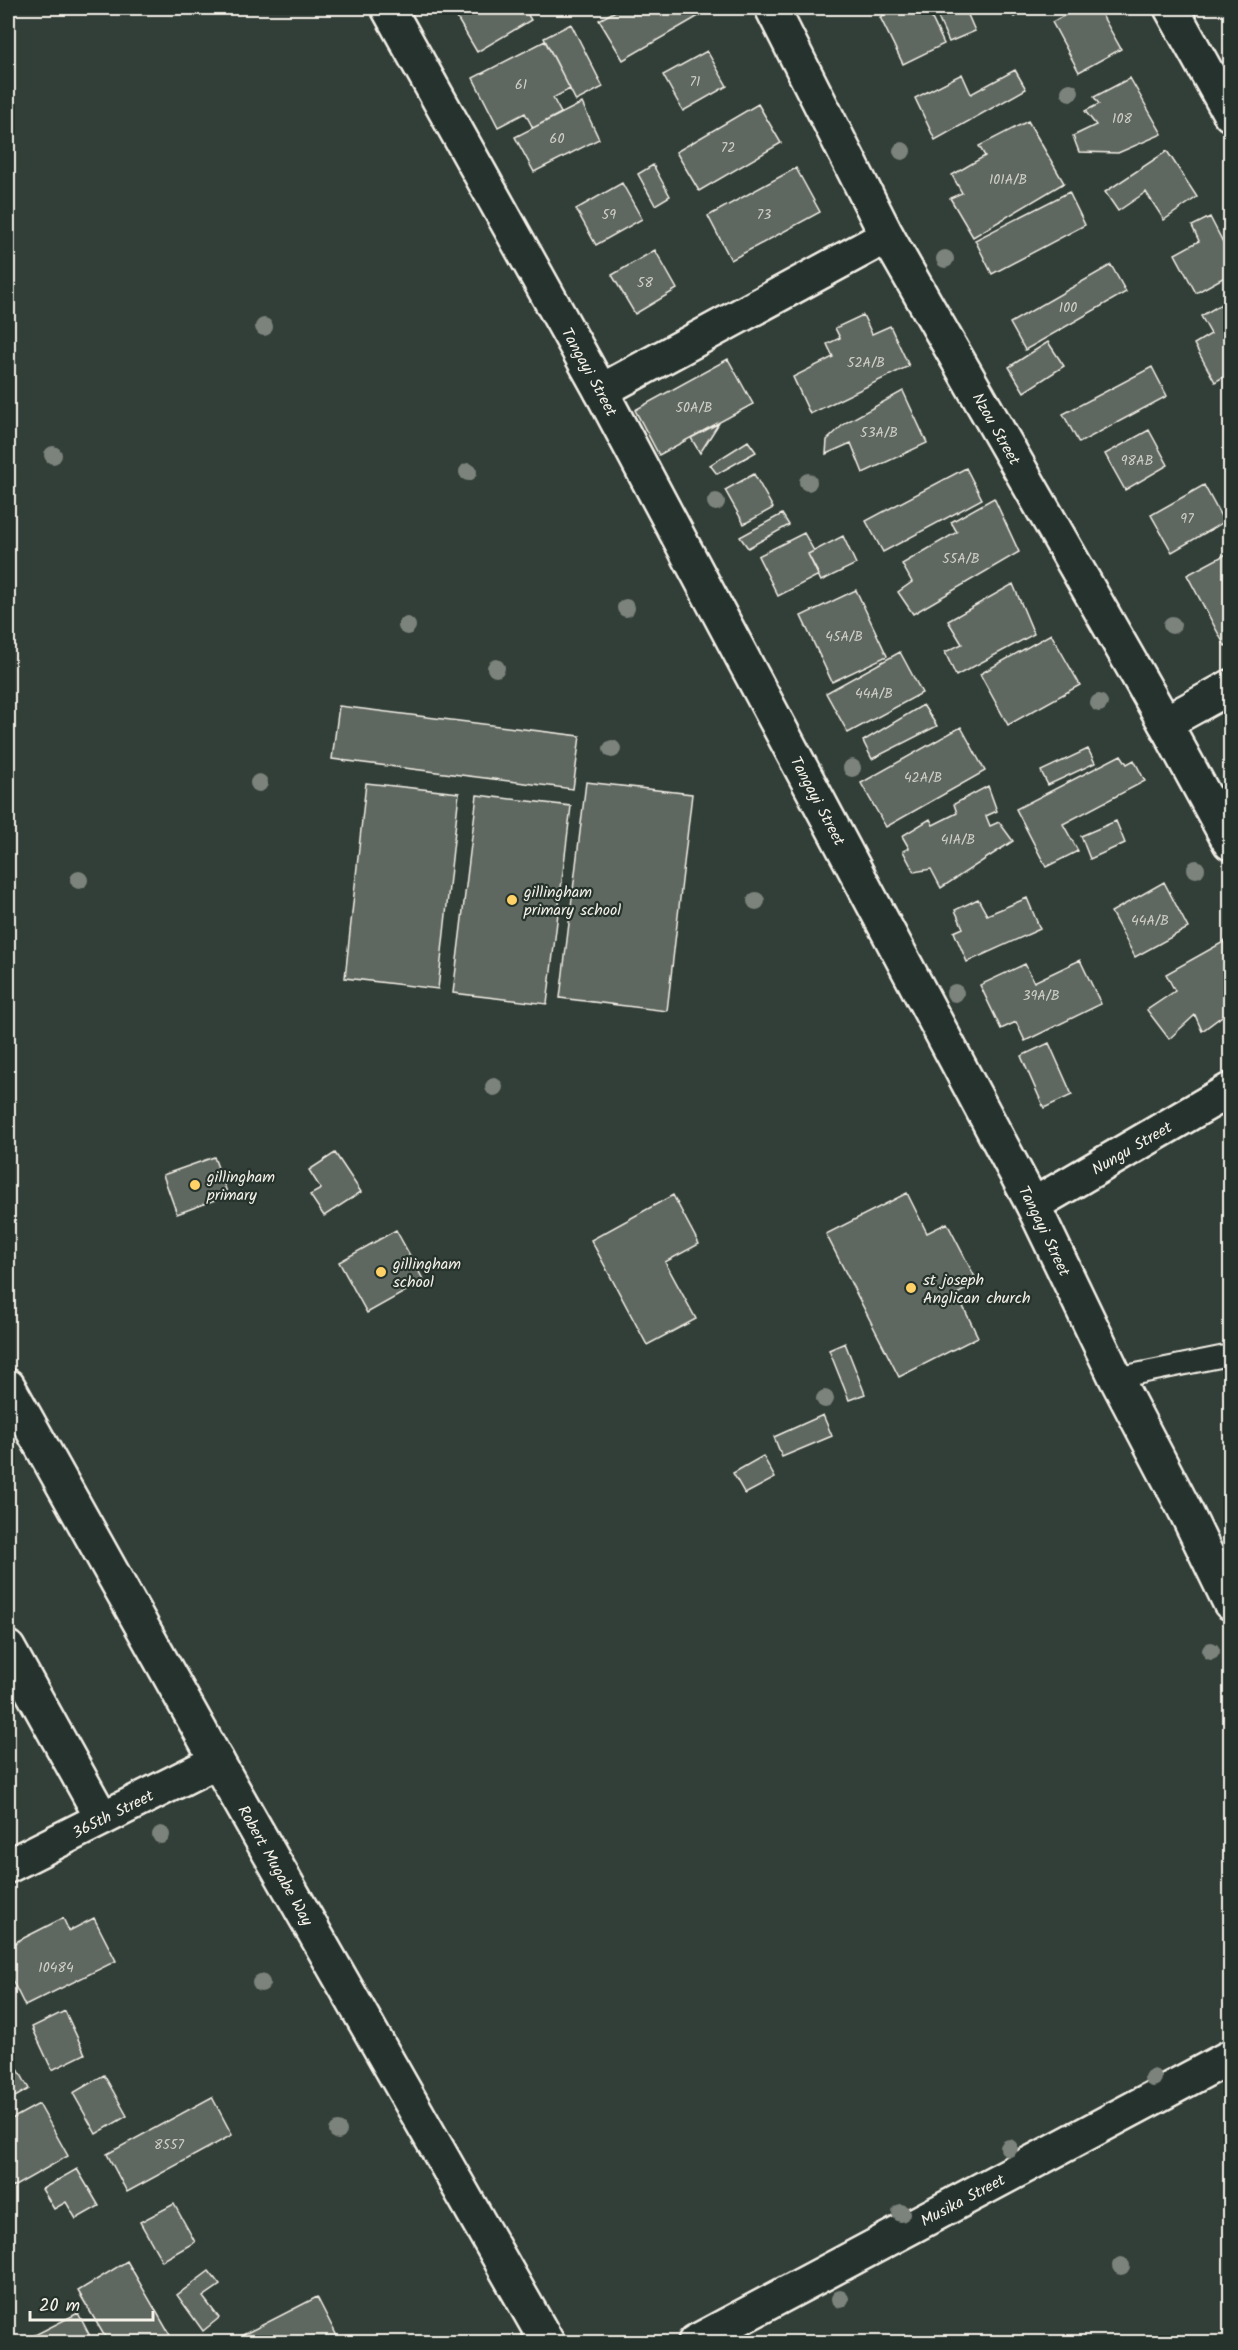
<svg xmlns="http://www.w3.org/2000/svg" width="1238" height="2350" font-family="Kalam,sans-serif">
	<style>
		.building { fill: #5f6861; stroke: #f4f1e8; stroke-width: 1.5 }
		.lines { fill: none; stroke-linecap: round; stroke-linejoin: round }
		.service-casing { stroke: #f4f1e8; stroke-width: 24 }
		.minor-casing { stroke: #f4f1e8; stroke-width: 38 }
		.tertiary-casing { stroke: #f4f1e8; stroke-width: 38 }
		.service { stroke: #26332d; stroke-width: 20 }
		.minor { stroke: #26332d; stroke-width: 33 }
		.tertiary { stroke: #26332d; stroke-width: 33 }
		.tree { fill: #7c837b }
		.poi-dot { fill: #ffd166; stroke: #26332d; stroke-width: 2 }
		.labels { text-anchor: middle; stroke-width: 4.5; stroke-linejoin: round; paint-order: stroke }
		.number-label { font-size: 14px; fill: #cfcfc6 }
		.street-label { font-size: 16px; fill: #f4f1e8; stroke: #26332d }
		.poi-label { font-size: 16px; fill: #f4f1e8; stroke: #26332d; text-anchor: start }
	</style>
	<rect width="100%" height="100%" fill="#323e38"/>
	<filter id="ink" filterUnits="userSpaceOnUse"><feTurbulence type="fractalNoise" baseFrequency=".0167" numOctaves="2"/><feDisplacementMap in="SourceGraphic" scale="12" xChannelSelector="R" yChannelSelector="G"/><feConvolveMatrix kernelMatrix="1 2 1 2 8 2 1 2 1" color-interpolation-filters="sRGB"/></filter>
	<g filter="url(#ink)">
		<!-- building -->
		<path class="building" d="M 476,8 L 524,8 L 531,20 L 477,52 L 457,18 Z
			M 621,8 L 701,8 L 704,13 L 623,60 L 599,20 Z
			M 898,8 L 927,8 L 944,44 L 903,64 L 880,17 Z
			M 949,8 L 965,8 L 975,31 L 949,42 L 936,13 Z
			M 1008,8 L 1030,8 L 1014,17 Z
			M 1078,8 L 1098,8 L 1121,49 L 1079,72 L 1052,22 Z
			M 571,24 L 603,87 L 576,101 L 544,38 Z
			M 545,41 L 570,89 L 553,98 L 561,113 L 533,128 L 525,113 L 498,127 L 473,78 Z
			M 707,51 L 727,86 L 683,111 L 663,75 Z
			M 1015,70 L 1026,89 L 935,140 L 915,98 L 962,74 L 971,94 Z
			M 1130,78 L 1162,134 L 1118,153 L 1079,152 L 1073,136 L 1096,125 L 1085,111 L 1099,104 L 1094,97 Z
			M 582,103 L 599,139 L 534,172 L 515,137 Z
			M 758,104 L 781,143 L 699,191 L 676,152 Z
			M 1028,121 L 1064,183 L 973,237 L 950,198 L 962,193 L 952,175 L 985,156 L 979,146 Z
			M 1167,151 L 1197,197 L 1164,220 L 1146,192 L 1118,211 L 1105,192 Z
			M 653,165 L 670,196 L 655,205 L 638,174 Z
			M 796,168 L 820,212 L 731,260 L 708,216 Z
			M 622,183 L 642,219 L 596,245 L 576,209 Z
			M 1069,192 L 1085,225 L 992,274 L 975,240 Z
			M 1210,217 L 1225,246 L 1230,243 L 1230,274 L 1196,293 L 1175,254 L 1199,241 L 1192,226 Z
			M 655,250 L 677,289 L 635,314 L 612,275 Z
			M 1111,265 L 1126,292 L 1025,350 L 1010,323 Z
			M 1230,299 L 1230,373 L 1215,382 L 1194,344 L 1211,334 L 1201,316 Z
			M 863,315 L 872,334 L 890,326 L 909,366 L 810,414 L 793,377 L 833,357 L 827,344 L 840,338 L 835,328 Z
			M 1048,342 L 1064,366 L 1024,392 L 1009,367 Z
			M 728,359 L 753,404 L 659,455 L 635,410 Z
			M 1152,367 L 1167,396 L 1079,443 L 1063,414 Z
			M 903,391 L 927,443 L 863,473 L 851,443 L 826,454 L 827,440 L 845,423 Z
			M 719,423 L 700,453 L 691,438 Z
			M 1149,430 L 1168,465 L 1125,490 L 1105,454 Z
			M 748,441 L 756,452 L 717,474 L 710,465 Z
			M 966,468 L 982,499 L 883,552 L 866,521 Z
			M 754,474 L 773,508 L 744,524 L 725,490 Z
			M 1204,485 L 1224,522 L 1172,552 L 1151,515 Z
			M 994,498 L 1019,552 L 913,614 L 898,592 L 912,582 L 902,564 L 957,532 L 951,522 Z
			M 782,514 L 789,525 L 748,548 L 740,537 Z
			M 804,533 L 814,551 L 808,554 L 819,575 L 778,596 L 758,556 Z
			M 843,536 L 856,564 L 821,581 L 808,554 Z
			M 1230,552 L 1230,643 L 1225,646 L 1187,575 Z
			M 1013,584 L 1034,634 L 956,676 L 945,652 L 962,644 L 948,621 Z
			M 856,590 L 887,656 L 832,682 L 801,616 Z
			M 1051,634 L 1080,685 L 1008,725 L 980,674 Z
			M 900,652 L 922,693 L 848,733 L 826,693 Z
			M 923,705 L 937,726 L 872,759 L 863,741 Z
			M 339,706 L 580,736 L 573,789 L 332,759 Z
			M 961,727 L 985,771 L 886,827 L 861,783 Z
			M 1088,749 L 1095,763 L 1048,785 L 1041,771 Z
			M 1121,755 L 1127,764 L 1134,760 L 1145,781 L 1063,824 L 1078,851 L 1046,867 L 1016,809 Z
			M 586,782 L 692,794 L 667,1011 L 560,998 Z
			M 366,783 L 459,793 L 438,989 L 345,978 Z
			M 988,786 L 997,811 L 986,816 L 990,826 L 999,822 L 1013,841 L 941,888 L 931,869 L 914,872 L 903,851 L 909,848 L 902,836 L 930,819 L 933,825 L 957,813 L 954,804 Z
			M 477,795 L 571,806 L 547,1004 L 453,993 Z
			M 1116,821 L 1125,843 L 1090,859 L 1081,836 Z
			M 1164,882 L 1188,928 L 1135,957 L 1111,912 Z
			M 1027,898 L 1040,929 L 967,962 L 954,932 L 963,928 L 955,910 L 978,899 L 987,915 Z
			M 1225,941 L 1230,950 L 1230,1010 L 1202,1031 L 1195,1015 L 1169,1039 L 1147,1010 L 1175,991 L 1166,974 Z
			M 1080,960 L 1101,1004 L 1025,1041 L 1016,1022 L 1001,1029 L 980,985 L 1025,964 L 1034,982 Z
			M 1049,1043 L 1072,1095 L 1044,1108 L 1021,1056 Z
			M 335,1153 L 361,1192 L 324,1216 L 310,1195 L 321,1189 L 309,1170 Z
			M 214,1157 L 228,1195 L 177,1214 L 163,1175 Z
			M 907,1193 L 927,1233 L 947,1223 L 978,1283 L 957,1294 L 978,1337 L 899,1377 L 826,1234 Z
			M 673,1195 L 699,1244 L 665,1262 L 696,1319 L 647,1345 L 591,1240 Z
			M 396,1230 L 424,1281 L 367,1313 L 339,1262 Z
			M 845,1343 L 865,1394 L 849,1400 L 829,1350 Z
			M 823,1415 L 832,1436 L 782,1457 L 774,1437 Z
			M 763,1456 L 775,1478 L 745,1494 L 733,1473 Z
			M 63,1918 L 69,1931 L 94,1918 L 116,1961 L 25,2006 L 8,1972 L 8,1961 L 12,1958 L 8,1946 Z
			M 65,2011 L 85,2054 L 52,2070 L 32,2027 Z
			M 8,2051 L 29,2089 L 8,2101 Z
			M 104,2075 L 127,2116 L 96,2134 L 73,2093 Z
			M 212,2097 L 232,2135 L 127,2192 L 107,2154 Z
			M 39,2104 L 68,2156 L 8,2190 L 8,2121 Z
			M 77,2169 L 99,2206 L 76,2219 L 66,2202 L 54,2209 L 42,2189 Z
			M 174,2204 L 195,2242 L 162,2261 L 140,2222 Z
			M 127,2261 L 174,2342 L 108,2342 L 78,2291 Z
			M 209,2271 L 220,2285 L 203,2297 L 219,2318 L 203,2331 L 177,2295 Z
			M 317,2297 L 340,2342 L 229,2342 Z
			M 78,2313 L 93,2342 L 29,2342 L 27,2339 Z"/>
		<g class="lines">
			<defs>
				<path id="service" d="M 1116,1378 L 1230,1355"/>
				<g id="minor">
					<path id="s1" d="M 388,8 L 601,391 L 1033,1205 L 1116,1378 L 1186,1512 L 1230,1603"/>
					<path id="s2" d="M 772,8 L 887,236 L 1165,723 L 1230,843"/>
					<path d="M 1171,8 L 1230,114"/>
					<path d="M 601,391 L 887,236"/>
					<path d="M 1165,723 L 1230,687"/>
					<path id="s3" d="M 1033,1205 L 1230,1090"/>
					<path d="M 8,1648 L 102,1818"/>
					<path id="s4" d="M 8,1866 L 217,1761"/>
					<path id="s5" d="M 695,2342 L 1230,2057"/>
				</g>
				<g id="tertiary">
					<path id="s6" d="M 8,1386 L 217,1761 L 547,2342"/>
				</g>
			</defs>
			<!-- service casing -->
			<use href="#service" class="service-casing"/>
			<!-- minor casing -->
			<use href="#minor" class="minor-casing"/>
			<!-- tertiary casing -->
			<use href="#tertiary" class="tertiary-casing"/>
			<!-- service -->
			<use href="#service" class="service"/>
			<!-- minor -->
			<use href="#minor" class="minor"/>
			<!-- tertiary -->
			<use href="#tertiary" class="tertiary"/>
		</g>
		<!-- trees -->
		<g class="tree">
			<circle cx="1070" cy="92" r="9"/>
			<circle cx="902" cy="151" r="9"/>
			<circle cx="945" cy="259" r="9"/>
			<circle cx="264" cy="327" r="9"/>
			<circle cx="53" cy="455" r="9"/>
			<circle cx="468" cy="472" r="9"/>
			<circle cx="808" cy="482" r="9"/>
			<circle cx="716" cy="502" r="9"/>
			<circle cx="626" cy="608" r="9"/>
			<circle cx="1172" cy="625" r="9"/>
			<circle cx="407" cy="626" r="9"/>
			<circle cx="496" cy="668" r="9"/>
			<circle cx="1099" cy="703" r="9"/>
			<circle cx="612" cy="749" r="9"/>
			<circle cx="852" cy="768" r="9"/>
			<circle cx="259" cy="783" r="9"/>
			<circle cx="1196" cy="869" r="9"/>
			<circle cx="79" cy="880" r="9"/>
			<circle cx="756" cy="901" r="9"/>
			<circle cx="955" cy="993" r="9"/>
			<circle cx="494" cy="1087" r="9"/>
			<circle cx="825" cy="1399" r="9"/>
			<circle cx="1211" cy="1651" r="9"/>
			<circle cx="161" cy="1835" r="9"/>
			<circle cx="261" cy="1983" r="9"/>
			<circle cx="1153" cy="2078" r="9"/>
			<circle cx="338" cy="2131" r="9"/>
			<circle cx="1009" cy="2148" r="9"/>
			<circle cx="901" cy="2213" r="9"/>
			<circle cx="1121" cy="2266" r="9"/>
			<circle cx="840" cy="2299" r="9"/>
		</g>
	</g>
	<!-- markers -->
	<g class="poi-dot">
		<circle cx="512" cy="900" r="6"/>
		<circle cx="195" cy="1185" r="6"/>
		<circle cx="381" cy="1272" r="6"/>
		<circle cx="911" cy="1288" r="6"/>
	</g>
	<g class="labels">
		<!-- number labels -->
		<g class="number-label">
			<text x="695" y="86">71</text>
			<text x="521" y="89">61</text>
			<text x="1122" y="123">108</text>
			<text x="557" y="143">60</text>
			<text x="728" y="152">72</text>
			<text x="1008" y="184">101A/B</text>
			<text x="609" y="219">59</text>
			<text x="764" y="219">73</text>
			<text x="645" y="287">58</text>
			<text x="1068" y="312">100</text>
			<text x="866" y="367">52A/B</text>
			<text x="694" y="412">50A/B</text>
			<text x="879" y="437">53A/B</text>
			<text x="1137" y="465">98AB</text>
			<text x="1187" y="523">97</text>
			<text x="961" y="563">55A/B</text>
			<text x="844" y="641">45A/B</text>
			<text x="874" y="698">44A/B</text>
			<text x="923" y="782">42A/B</text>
			<text x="958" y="844">41A/B</text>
			<text x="1150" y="925">44A/B</text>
			<text x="1041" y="1000">39A/B</text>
			<text x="56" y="1972">10484</text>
			<text x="169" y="2149">8557</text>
		</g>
		<!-- street labels -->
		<g class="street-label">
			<text dy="6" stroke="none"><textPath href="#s1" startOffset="416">Tangayi Street</textPath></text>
			<text dy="6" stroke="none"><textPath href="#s2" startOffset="477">Nzou Street</textPath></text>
			<text dy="6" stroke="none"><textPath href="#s1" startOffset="902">Tangayi Street</textPath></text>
			<text dy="6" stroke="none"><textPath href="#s3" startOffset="114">Nungu Street</textPath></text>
			<text dy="6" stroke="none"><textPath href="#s1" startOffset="1388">Tangayi Street</textPath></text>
			<text dy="6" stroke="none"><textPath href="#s4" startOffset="117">365th Street</textPath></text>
			<text dy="6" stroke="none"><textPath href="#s6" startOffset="549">Robert Mugabe Way</textPath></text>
			<text dy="6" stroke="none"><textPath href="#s5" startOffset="303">Musika Street</textPath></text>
		</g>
		<!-- poi labels -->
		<g class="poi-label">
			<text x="524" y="897">gillingham<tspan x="524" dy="18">primary school</tspan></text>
			<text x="207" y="1182">gillingham<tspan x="207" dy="18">primary</tspan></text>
			<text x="393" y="1269">gillingham<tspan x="393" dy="18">school</tspan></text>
			<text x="923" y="1285">st joseph<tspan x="923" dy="18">Anglican church</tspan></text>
		</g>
	</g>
	<!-- margin -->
	<rect width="1238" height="2350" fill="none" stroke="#26332d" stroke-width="30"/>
	<rect x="15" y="15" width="1208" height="2320" fill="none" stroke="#f4f1e8" stroke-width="2" filter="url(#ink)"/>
	<!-- scale -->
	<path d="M30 2311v9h123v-9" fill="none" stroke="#f4f1e8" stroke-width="3"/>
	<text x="39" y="2311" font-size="18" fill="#f4f1e8" stroke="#26332d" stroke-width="4.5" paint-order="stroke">20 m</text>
</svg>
